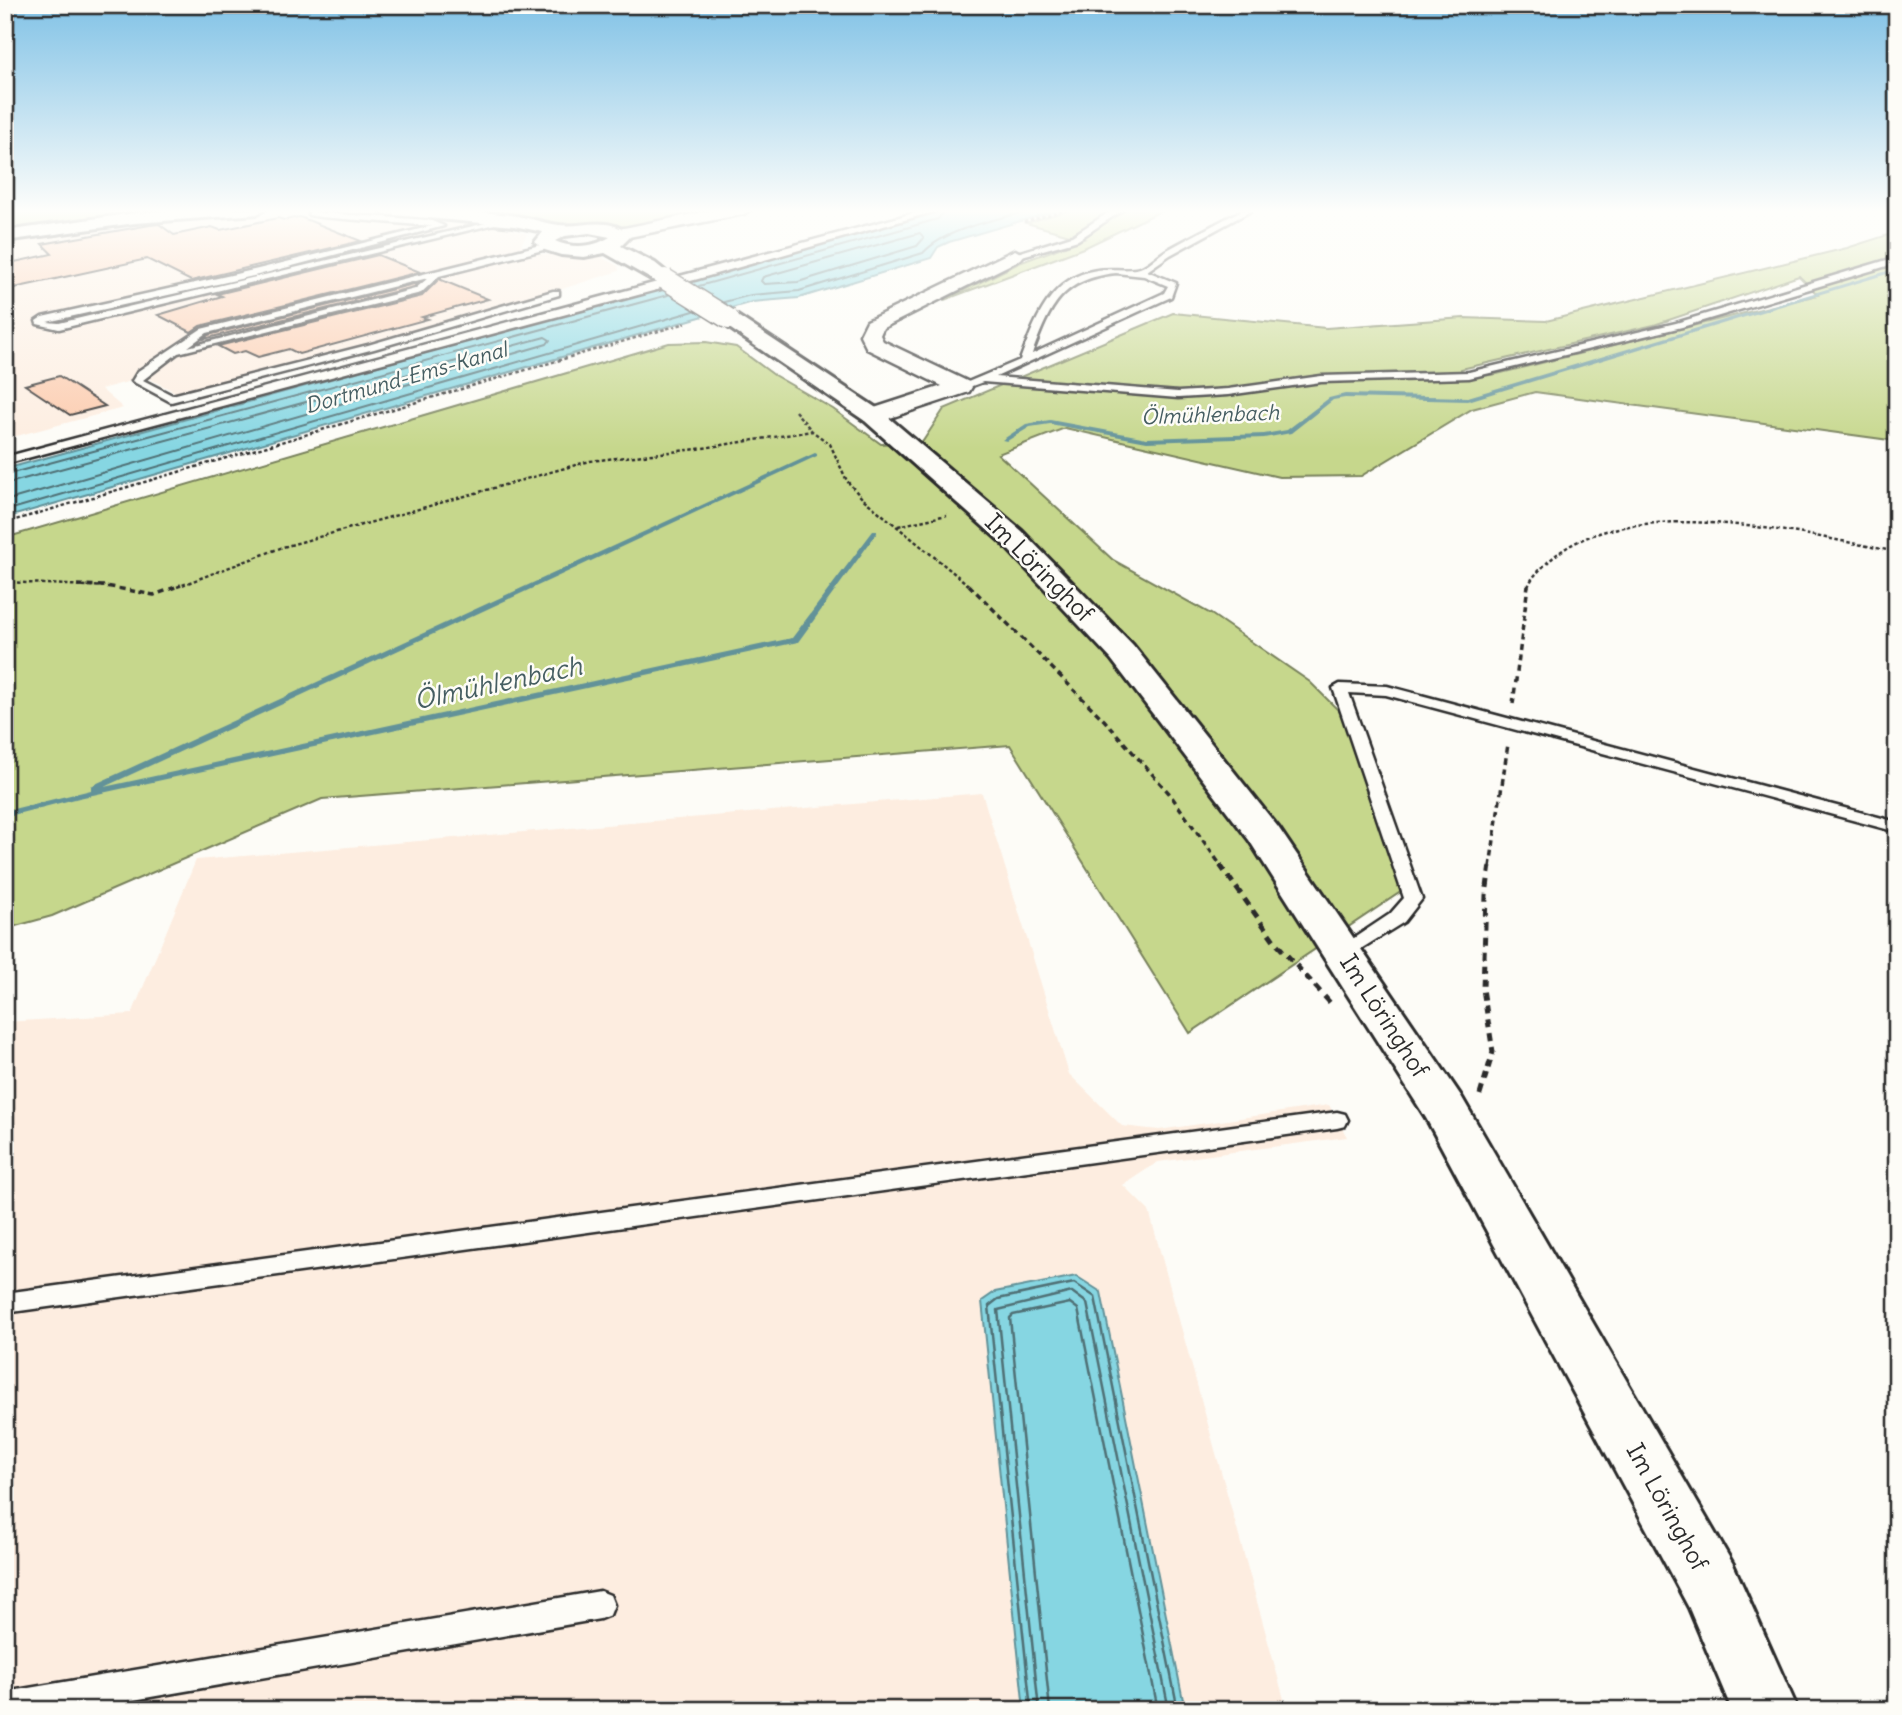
<svg xmlns="http://www.w3.org/2000/svg" width="1902" height="1715" font-family="Delius,sans-serif">
	<style>
		.built { fill: #fdede0 }
		.green { fill: #c6d78c; stroke: #78815c; stroke-width: 2; fill-rule: evenodd }
		.water { fill: #86d6e2; stroke: #629299; stroke-width: 2 }
		.lines { fill: none; stroke-linecap: round; stroke-linejoin: round }
		.shore-far1 { stroke: #4f6f74; stroke-width: 2 }
		.shore { stroke: #4f6f74; stroke-width: 2.5 }
		.stream { fill: #629299; fill-rule: evenodd }
		.building { fill: #fccaac; stroke: #2b2b2b; stroke-width: 2 }
		.lane-casing { stroke: #2b2b2b; stroke-width: 5 }
		.street-casing { stroke: #2b2b2b; stroke-width: 5 }
		.secondary-casing { stroke: #2b2b2b; stroke-width: 6 }
		.path-far2 { stroke: #2b2b2b; stroke-width: 2.5; stroke-dasharray: 3.5 2.5; stroke-linecap: butt }
		.path-far1 { stroke: #2b2b2b; stroke-width: 3.5; stroke-dasharray: 6 4.5; stroke-linecap: butt }
		.path { stroke: #2b2b2b; stroke-width: 5; stroke-dasharray: 8 6; stroke-linecap: butt }
		.lane { fill: #fdfcf7; fill-rule: evenodd }
		.street { fill: #fdfcf7; fill-rule: evenodd }
		.secondary { fill: #fdfcf7; fill-rule: evenodd }
		.secondary-bridge-casing { stroke: #2b2b2b; stroke-width: 23; stroke-linecap: butt }
		.secondary-bridge { stroke: #fdfcf7; stroke-width: 20 }
		.labels { text-anchor: middle; stroke-width: 5; stroke-linejoin: round; paint-order: stroke }
		.far-water-label { font-size: 21px; font-style: italic; fill: #465e62; stroke: #fdfcf7 }
		.street-label { font-size: 24px; fill: #2b2b2b; stroke: #fdfcf7 }
		.water-label { font-size: 26px; font-style: italic; fill: #465e62; stroke: #fdfcf7 }
	</style>
	<rect width="100%" height="100%" fill="#fdfcf7"/>
	<filter id="ink" filterUnits="userSpaceOnUse"><feTurbulence type="fractalNoise" baseFrequency=".0143" numOctaves="2"/><feDisplacementMap in="SourceGraphic" scale="14" xChannelSelector="R" yChannelSelector="G"/><feConvolveMatrix kernelMatrix="1 2 1 2 8 2 1 2 1" color-interpolation-filters="sRGB"/></filter>
	<g filter="url(#ink)">
		<!-- built -->
		<path class="built" d="M 345,213 L 410,216 L 500,226 L 527,234 L 521,245 L 532,253 L 573,257 L 597,255 L 618,266 L 619,271 L 521,302 L 179,394 L 146,377 L 101,389 L 123,408 L 5,439 L 5,343 L 10,342 L 5,339 L 5,242 L 62,230 L 208,216 Z
			M 982,793 L 1069,1074 L 1122,1126 L 1159,1130 L 1329,1105 L 1347,1137 L 1158,1162 L 1123,1185 L 1149,1211 L 1287,1710 L 5,1710 L 5,1022 L 132,1014 L 196,860 Z"/>
		<!-- green -->
		<path class="green" d="M 5,209 L 248,209 L 5,235 Z
			M 452,209 L 724,209 L 632,228 L 599,222 L 557,225 Z
			M 1073,209 L 1165,209 L 1086,247 L 944,300 L 1019,263 L 1084,239 L 1026,223 Z
			M 1897,232 L 1897,441 L 1535,392 L 1472,409 L 1361,476 L 1279,477 L 1065,428 L 998,454 L 1113,560 L 1211,614 L 1310,682 L 1347,719 L 1402,891 L 1190,1033 L 1010,745 L 322,799 L 52,916 L 5,929 L 5,538 L 669,343 L 706,342 L 736,347 L 774,375 L 833,409 L 881,444 L 923,441 L 944,409 L 1173,313 L 1326,328 L 1464,318 L 1546,321 L 1847,248 ZM 1799,276 L 1818,295 L 1497,374 L 1461,379 L 1461,369 L 1654,325 Z"/>
		<!-- water -->
		<path class="water" d="M 948,209 L 1062,209 L 949,242 L 938,247 L 931,258 L 799,298 L 752,302 L 5,518 L 5,469 Z
			M 1076,1276 L 1101,1292 L 1185,1710 L 1024,1710 L 982,1301 L 995,1292 Z"/>
		<g class="lines">
			<!-- shore-far1 -->
			<path class="shore-far1" d="M 920,233 L 924,238 L 917,246 L 798,282 L 764,284 L 761,281 L 763,277 Z
				M 699,286 L 938,219 L 944,211
				M 724,302 L 751,295 L 799,291 L 923,253 C 947,227 1001,219 1035,209
				M 5,475 L 668,295
				M 5,484 L 545,337 L 550,340 L 547,344 L 5,501
				M 5,511 L 694,311"/>
			<!-- shore -->
			<path class="shore" d="M 1031,1710 L 989,1306 L 998,1299 L 1074,1283 L 1095,1297 L 1178,1710
				M 1039,1710 L 998,1310 L 1072,1292 L 1087,1303 L 1169,1710
				M 1050,1710 L 1010,1318 L 1013,1315 L 1070,1303 L 1078,1309 L 1158,1710"/>
			<!-- stream -->
			<path class="stream" d="M 1897,268 L 1897,271 L 1468,401 L 1345,398 L 1333,400 L 1291,433 L 1264,438 L 1147,442 L 1050,424 L 1030,427 L 1007,441 L 1002,440 L 1026,424 L 1050,420 L 1147,438 L 1264,434 L 1287,430 L 1329,398 L 1345,394 L 1468,397 Z
				M 815,453 L 817,454 L 817,456 L 104,787 L 792,638 L 873,531 L 877,531 L 877,533 L 798,642 L 79,798 L 5,817 L 5,811 L 91,790 L 91,786 Z"/>
		</g>
		<!-- building -->
		<path class="building" d="M 300,217 L 361,241 L 191,281 L 147,259 L 5,290 L 5,264 L 52,254 L 42,244 L 150,225 L 159,224 L 174,235 L 212,227 L 220,230 L 278,218 L 284,220 Z
			M 378,255 L 420,272 L 200,326 L 191,332 L 158,315 L 222,296 L 217,294 Z
			M 439,279 L 488,299 L 422,317 L 428,319 L 299,354 L 289,349 L 258,357 L 245,351 L 233,354 L 218,346 L 422,296 Z
			M 418,283 L 414,287 L 204,339 L 208,335 Z
			M 59,376 L 105,406 L 70,415 L 25,385 Z"/>
		<g class="lines">
			<defs>
				<path id="lane" d="M 309,209 L 317,209 L 316,212 L 321,213 L 429,220 L 444,226 L 258,275 L 47,322 L 59,323 L 499,220 L 503,222 L 59,329 L 37,324 L 36,321 L 42,317 L 258,269 L 432,226 L 321,217 L 309,215 Z
					M 929,209 L 943,209 L 698,279 L 5,464 L 5,457 Z
					M 1114,209 L 1124,209 L 1078,240 L 1015,258 L 1011,255 L 1072,236 Z
					M 1244,209 L 1254,209 L 1170,255 L 1147,271 L 1176,283 L 1171,297 L 996,377 L 1178,392 L 1228,389 L 1321,376 L 1469,372 L 1676,323 L 1897,257 L 1897,263 L 1682,327 L 1469,378 L 1321,382 L 1228,395 L 1178,398 L 983,382 L 961,390 L 956,387 L 1020,360 C 1035,321 1050,277 1097,270 C 1108,268 1131,271 1140,268 C 1149,265 1158,255 1167,250 C 1192,236 1218,223 1244,209 ZM 1116,273 L 1144,276 L 1168,286 L 1164,293 L 1032,354 C 1050,306 1061,279 1116,273 Z
					M 548,243 L 551,248 L 439,276 L 421,293 L 178,353 L 143,380 L 172,395 L 368,345 L 553,291 L 559,291 L 559,295 L 374,349 L 171,402 L 132,381 L 138,371 L 201,329 ZM 428,278 L 415,289 L 188,347 L 207,333 Z
					M 1340,684 L 1387,686 L 1897,822 L 1897,832 L 1386,695 L 1349,693 L 1422,899 L 1404,922 L 1343,960 L 1336,958 L 1334,954 L 1336,950 L 1390,914 L 1404,898 L 1333,688 Z
					M 1337,1112 L 1345,1114 L 1348,1120 L 1345,1126 L 1337,1128 L 5,1313 L 5,1293 Z
					M 600,1591 L 610,1595 L 614,1605 L 610,1615 L 600,1619 L 76,1710 L 5,1710 L 5,1692 Z"/>
				<path id="street" d="M 718,209 L 752,209 L 744,214 L 619,239 L 610,234 L 619,229 Z
					M 1015,250 L 1024,255 L 1021,259 L 883,328 L 880,335 L 883,341 L 969,382 L 972,387 L 969,392 L 881,421 L 865,421 L 862,416 L 865,411 L 942,386 L 867,349 L 860,335 L 867,321 Z"/>
				<path id="secondary" d="M 183,209 L 265,209 L 257,214 L 135,223 L 5,241 L 5,231 L 135,213 Z
					M 377,209 C 422,209 466,210 511,215 C 527,217 543,223 559,225 C 582,228 613,214 630,237 L 621,246 L 655,263 L 675,279 L 672,283 L 658,283 L 605,253 L 584,257 L 561,255 L 545,250 L 535,242 L 543,232 L 514,226 L 385,214 ZM 589,233 L 610,237 C 594,247 573,249 555,241 L 565,236 Z
					M 729,313 L 736,315 L 881,411 L 1022,531 L 1133,645 L 1278,827 L 1461,1096 L 1733,1564 L 1798,1710 L 1732,1710 L 1689,1608 L 1426,1118 L 1249,840 L 1111,659 L 1002,543 L 865,421 L 722,323 L 719,319 L 722,315 Z"/>
			</defs>
			<!-- lane casing -->
			<use href="#lane" class="lane-casing"/>
			<!-- street casing -->
			<use href="#street" class="street-casing"/>
			<!-- secondary casing -->
			<use href="#secondary" class="secondary-casing"/>
			<!-- path-far2 -->
			<path class="path-far2" d="M 1024,222 L 1069,209
				M 795,411 L 812,431 L 830,444 L 847,481 L 862,498 L 971,587
				M 5,523 L 686,323
				M 898,526 L 947,515
				M 5,582 L 109,587
				M 177,587 L 283,547 L 590,461 L 697,449 L 812,431
				M 1528,587 C 1532,576 1540,570 1548,562 C 1622,490 1805,534 1897,552"/>
			<!-- path-far1 -->
			<path class="path-far1" d="M 77,585 L 106,586 L 154,595 L 181,585
				M 969,585 L 1104,720 L 1169,793 L 1222,867
				M 1513,704 L 1528,585
				M 1490,867 L 1508,744"/>
			<!-- path -->
			<path class="path" d="M 1220,865 L 1276,943 L 1333,1006
				M 1480,1095 L 1493,1052 L 1483,989 L 1486,895 L 1490,865"/>
			<!-- lane -->
			<use href="#lane" class="lane"/>
			<!-- street -->
			<use href="#street" class="street"/>
			<!-- secondary -->
			<use href="#secondary" class="secondary"/>
			<defs>
				<path id="secondary-bridge" d="M 665,279 L 729,319"/>
			</defs>
			<!-- secondary-bridge casing -->
			<use href="#secondary-bridge" class="secondary-bridge-casing"/>
			<!-- secondary-bridge -->
			<use href="#secondary-bridge" class="secondary-bridge"/>
		</g>
	</g>
	<!-- sky -->
	<linearGradient id="sky" x2="0" y2="1"><stop stop-color="#81c2e6"/><stop offset="0.47" stop-color="#fefefb"/><stop offset="1" stop-color="#fefefb" stop-opacity="0"/></linearGradient>
	<rect width="1902" height="449" fill="url(#sky)"/>
	<g class="labels">
		<!-- far-water labels -->
		<g class="far-water-label">
			<text transform="translate(406 378) rotate(-16)" y="7">Dortmund-Ems-Kanal</text>
			<text transform="translate(1210 415) rotate(-2)" y="7">Ölmühlenbach</text>
		</g>
		<!-- street labels -->
		<g class="street-label">
			<text transform="translate(1039 568) rotate(45)" y="8">Im Löringhof</text>
			<text transform="translate(1384 1016) rotate(57)" y="8">Im Löringhof</text>
			<text transform="translate(1667 1507) rotate(61)" y="8">Im Löringhof</text>
		</g>
		<!-- water labels -->
		<g class="water-label">
			<text transform="translate(498 683) rotate(-12)" y="9">Ölmühlenbach</text>
		</g>
	</g>
	<!-- margin -->
	<rect width="1902" height="1715" fill="none" stroke="#fdfcf7" stroke-width="28"/>
	<rect x="14" y="14" width="1874" height="1687" fill="none" stroke="#2b2b2b" stroke-width="2.5" filter="url(#ink)"/>
</svg>
